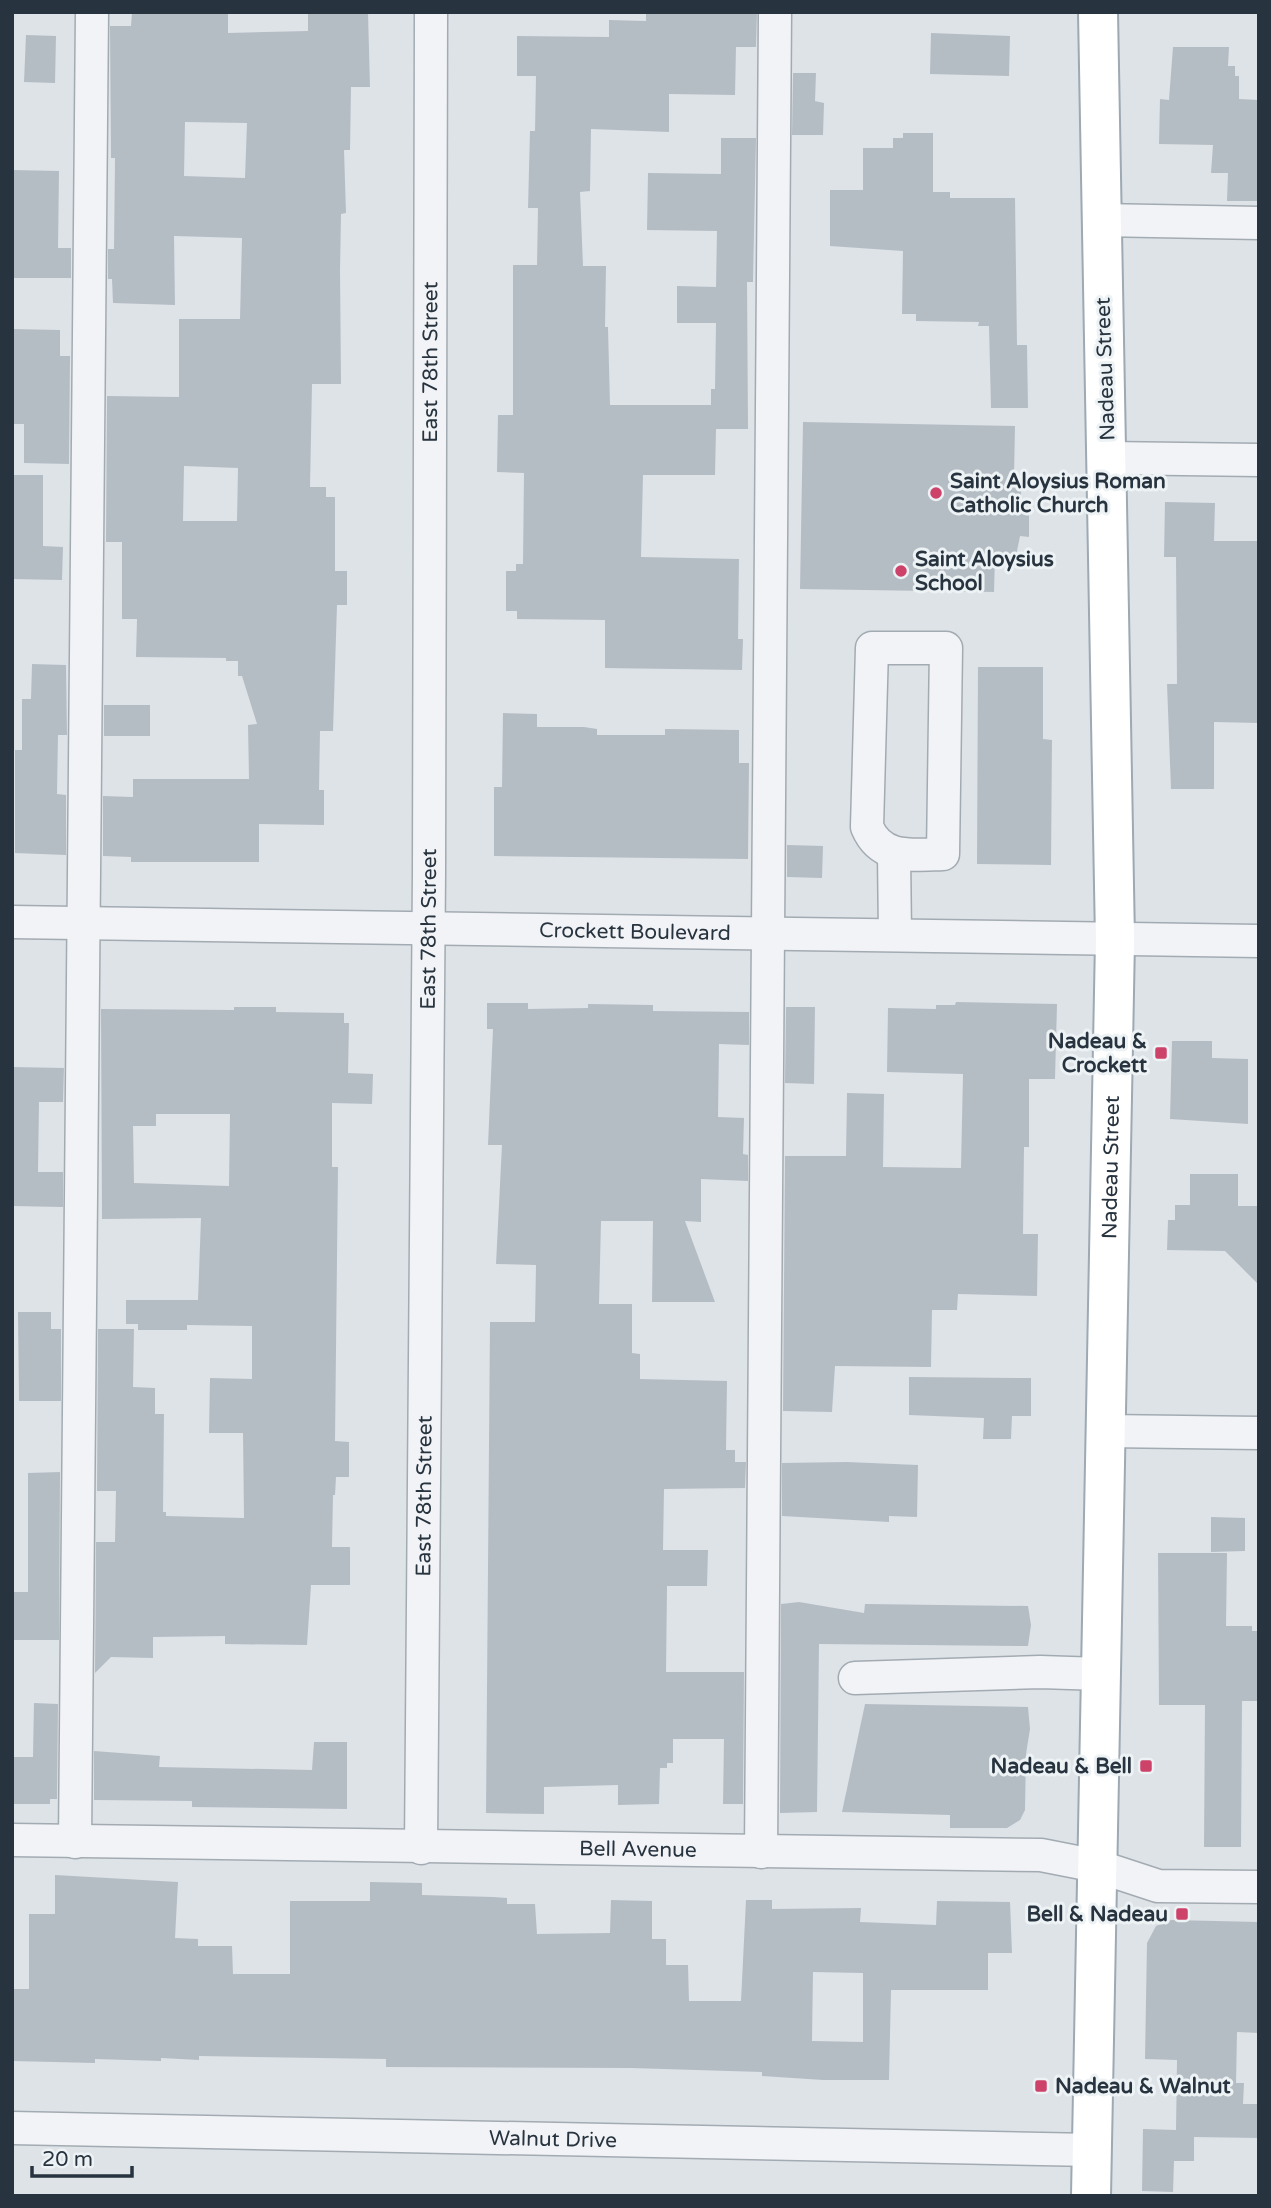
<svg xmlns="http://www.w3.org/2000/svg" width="1271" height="2208" font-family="'Varela Round',sans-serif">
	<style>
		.building { fill: #b5bdc4; fill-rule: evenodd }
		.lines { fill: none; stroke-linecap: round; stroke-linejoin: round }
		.minor-casing { stroke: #a3abb2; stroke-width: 35 }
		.major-casing { stroke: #9da9b3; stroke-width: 42 }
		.minor { stroke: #f1f3f6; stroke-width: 32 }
		.major { stroke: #fff; stroke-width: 38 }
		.poi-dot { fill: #cd4269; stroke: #edf2f5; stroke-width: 2.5 }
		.labels { text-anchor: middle; stroke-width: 6; stroke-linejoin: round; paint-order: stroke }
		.street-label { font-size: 21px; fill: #27333e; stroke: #edf2f5 }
		.poi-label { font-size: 21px; font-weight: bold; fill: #27333e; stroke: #edf2f5; text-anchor: start }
	</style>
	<rect width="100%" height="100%" fill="#dee3e8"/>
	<!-- building -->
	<path class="building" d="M 132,12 L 228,12 L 228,33 L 308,31 L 308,12 L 368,12 L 370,87 L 351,87 L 350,150 L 344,150 L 346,213 L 341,214 L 340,270 L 341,384 L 312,384 L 310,487 L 326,487 L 326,497 L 335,497 L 335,571 L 347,571 L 347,605 L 337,605 L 333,731 L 320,731 L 319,790 L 324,790 L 324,825 L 259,824 L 259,862 L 131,862 L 131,857 L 103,856 L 103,796 L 133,797 L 133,779 L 249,779 L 248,725 L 257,724 L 242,676 L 238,676 L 238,661 L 226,661 L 226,658 L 136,657 L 137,619 L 122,619 L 122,542 L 106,542 L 107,396 L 179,397 L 179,319 L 240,319 L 242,238 L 174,236 L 175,305 L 113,303 L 112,279 L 108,279 L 108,249 L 114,249 L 115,158 L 111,158 L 110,26 L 131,26 ZM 185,122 L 247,123 L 245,178 L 184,176 ZM 184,466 L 238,468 L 237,521 L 183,521 Z
		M 646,12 L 757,12 L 756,47 L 736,47 L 735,95 L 669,94 L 669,132 L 591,129 L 590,191 L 580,192 L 583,266 L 606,266 L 605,327 L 608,327 L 610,405 L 711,405 L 711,389 L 715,389 L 716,323 L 677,323 L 677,286 L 716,287 L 717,231 L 647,230 L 648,173 L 721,174 L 721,138 L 756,138 L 753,282 L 747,282 L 748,429 L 716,429 L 715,475 L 643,475 L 641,557 L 739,559 L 738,639 L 743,639 L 742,670 L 605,668 L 605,620 L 517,619 L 517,611 L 506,611 L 506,571 L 516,571 L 516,564 L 523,564 L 524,473 L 497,472 L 498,415 L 513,415 L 513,265 L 537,265 L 538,208 L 528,208 L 530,131 L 535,131 L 536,76 L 517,76 L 517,36 L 609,37 L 609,20 L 646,21 Z
		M 931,33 L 1010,36 L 1009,76 L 930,74 Z
		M 26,35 L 56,36 L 55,83 L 24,82 Z
		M 1173,47 L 1229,47 L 1228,66 L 1235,66 L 1235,76 L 1239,76 L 1239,99 L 1259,100 L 1259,201 L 1227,201 L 1228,173 L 1211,173 L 1213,145 L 1159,144 L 1160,99 L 1169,100 Z
		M 793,73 L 816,73 L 815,101 L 824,103 L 823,135 L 792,135 Z
		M 903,133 L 933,133 L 933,192 L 950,192 L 950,198 L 1015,198 L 1017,345 L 1027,345 L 1028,408 L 991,408 L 989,326 L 978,326 L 979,322 L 916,321 L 916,314 L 902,314 L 903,251 L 830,246 L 830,190 L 863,190 L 863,148 L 893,148 L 893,138 L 903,138 Z
		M 12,170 L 59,171 L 58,248 L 71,248 L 71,278 L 12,278 Z
		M 12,329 L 60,330 L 60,356 L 70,356 L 69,464 L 24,463 L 24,424 L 12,424 Z
		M 803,422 L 1015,426 L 1014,477 L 1021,477 L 1021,502 L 1029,502 L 1029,537 L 1020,536 L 1016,556 L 995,556 L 994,592 L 800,589 Z
		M 12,475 L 43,475 L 43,546 L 63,547 L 62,580 L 12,579 Z
		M 1165,502 L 1215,503 L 1214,541 L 1259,541 L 1259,723 L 1214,722 L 1214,789 L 1171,789 L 1167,684 L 1177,684 L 1176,557 L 1164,557 Z
		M 32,664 L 66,665 L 67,735 L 58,735 L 57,794 L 66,795 L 66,855 L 15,853 L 15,750 L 22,750 L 22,699 L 31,699 Z
		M 978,667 L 1043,667 L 1043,739 L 1052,740 L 1051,865 L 977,864 Z
		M 104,705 L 150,705 L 150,736 L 104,736 Z
		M 503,713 L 537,714 L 537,727 L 584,727 L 597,729 L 597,735 L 665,735 L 665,729 L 739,730 L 739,763 L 749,763 L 748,859 L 494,856 L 494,787 L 502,787 Z
		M 787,845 L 823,846 L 822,878 L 787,877 Z
		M 956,1002 L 1057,1004 L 1055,1079 L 1029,1079 L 1029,1147 L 1024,1147 L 1023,1234 L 1038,1234 L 1037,1296 L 958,1294 L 957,1310 L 932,1310 L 931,1367 L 835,1366 L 832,1412 L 783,1411 L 785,1156 L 846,1156 L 847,1093 L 884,1094 L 883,1167 L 961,1168 L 963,1074 L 887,1072 L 888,1008 L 936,1009 L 936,1005 L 955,1005 Z
		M 487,1003 L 528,1003 L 528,1009 L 588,1008 L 588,1004 L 653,1005 L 653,1011 L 749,1012 L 749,1045 L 719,1044 L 718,1117 L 744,1118 L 743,1154 L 748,1155 L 748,1181 L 701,1179 L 701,1222 L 685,1221 L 715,1302 L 652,1302 L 653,1221 L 601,1221 L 599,1304 L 632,1304 L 632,1353 L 640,1354 L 640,1379 L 727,1381 L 726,1450 L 735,1450 L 735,1462 L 746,1462 L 745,1488 L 664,1489 L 663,1550 L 708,1550 L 707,1586 L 667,1586 L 666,1672 L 744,1672 L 743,1804 L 723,1804 L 724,1739 L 673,1739 L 673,1763 L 667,1763 L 667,1768 L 660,1768 L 659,1804 L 618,1805 L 618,1785 L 544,1787 L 544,1814 L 486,1813 L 490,1322 L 535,1322 L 536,1265 L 496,1264 L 502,1145 L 488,1145 L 493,1029 L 487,1029 Z
		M 234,1007 L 276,1007 L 276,1012 L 344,1013 L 344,1023 L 349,1023 L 348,1073 L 373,1074 L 372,1104 L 332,1103 L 332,1167 L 338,1167 L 335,1441 L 349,1442 L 349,1477 L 336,1477 L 335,1495 L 333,1495 L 332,1547 L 350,1547 L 350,1585 L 311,1585 L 307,1645 L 225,1644 L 225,1636 L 153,1637 L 153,1658 L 111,1657 L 95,1673 L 96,1542 L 115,1542 L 116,1491 L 97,1491 L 98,1329 L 134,1329 L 133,1387 L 155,1388 L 155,1414 L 164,1414 L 163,1512 L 166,1512 L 166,1516 L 244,1518 L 243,1433 L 209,1433 L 210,1378 L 252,1379 L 252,1326 L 187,1325 L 187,1330 L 138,1330 L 138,1324 L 126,1324 L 126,1300 L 198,1300 L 201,1218 L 102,1219 L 101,1009 L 234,1010 ZM 156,1114 L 230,1114 L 229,1186 L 134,1183 L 133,1126 L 156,1126 Z
		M 786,1007 L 815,1007 L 814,1084 L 785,1083 Z
		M 1172,1041 L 1212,1041 L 1212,1058 L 1248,1059 L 1248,1124 L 1170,1119 Z
		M 12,1067 L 64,1068 L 63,1102 L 39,1102 L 38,1172 L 63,1172 L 63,1207 L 12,1206 Z
		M 1190,1174 L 1238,1174 L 1238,1206 L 1259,1206 L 1259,1285 L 1225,1251 L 1167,1250 L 1168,1220 L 1175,1220 L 1175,1205 L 1190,1205 Z
		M 18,1312 L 51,1312 L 51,1329 L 61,1329 L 61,1401 L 19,1401 Z
		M 909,1377 L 1031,1378 L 1031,1416 L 1012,1416 L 1011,1439 L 983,1439 L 984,1418 L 909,1415 Z
		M 847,1462 L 918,1465 L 917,1517 L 889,1516 L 889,1522 L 782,1516 L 782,1463 Z
		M 60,1472 L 59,1640 L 12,1640 L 12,1592 L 28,1592 L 28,1473 Z
		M 1211,1517 L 1245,1518 L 1245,1551 L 1211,1552 Z
		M 1158,1553 L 1227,1553 L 1226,1626 L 1252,1626 L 1252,1631 L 1259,1631 L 1259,1701 L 1242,1701 L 1241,1847 L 1204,1847 L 1205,1705 L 1159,1705 Z
		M 799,1602 L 864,1613 L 865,1604 L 1028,1606 L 1031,1625 L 1028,1646 L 819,1644 L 817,1812 L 780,1813 L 781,1604 Z
		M 34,1703 L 58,1704 L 57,1799 L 50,1799 L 50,1804 L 14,1804 L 14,1757 L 33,1757 Z
		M 865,1704 L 1028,1707 L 1030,1729 L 1026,1754 L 1025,1810 L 1020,1820 L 1007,1828 L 950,1828 L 950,1815 L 842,1812 Z
		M 314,1742 L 347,1742 L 347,1809 L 192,1807 L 192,1801 L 94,1800 L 94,1751 L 160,1756 L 159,1767 L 312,1770 Z
		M 55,1875 L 178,1882 L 175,1938 L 198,1939 L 198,1946 L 232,1946 L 233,1974 L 290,1974 L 290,1901 L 370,1901 L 370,1882 L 422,1883 L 422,1895 L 493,1897 L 507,1898 L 507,1904 L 535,1904 L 537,1934 L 610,1933 L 611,1900 L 652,1901 L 652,1939 L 666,1939 L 666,1965 L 688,1965 L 689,2001 L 741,2001 L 746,1900 L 772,1900 L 772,1909 L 861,1908 L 860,1922 L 936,1925 L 937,1901 L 1010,1902 L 1012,1953 L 988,1953 L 988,1990 L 891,1990 L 889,2080 L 823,2080 L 762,2076 L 762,2072 L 631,2068 L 386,2067 L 386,2059 L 199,2056 L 199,2060 L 161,2058 L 161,2061 L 95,2059 L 95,2063 L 12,2061 L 12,1989 L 29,1989 L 29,1914 L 55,1914 ZM 813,1972 L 863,1973 L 863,2042 L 812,2041 Z
		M 1171,1920 L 1259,1922 L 1259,2033 L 1237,2032 L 1236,2083 L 1244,2083 L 1243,2104 L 1259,2104 L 1259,2138 L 1194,2137 L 1194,2161 L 1174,2161 L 1173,2192 L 1142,2191 L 1143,2129 L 1176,2130 L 1177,2060 L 1145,2059 L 1147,1943 L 1156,1926 Z"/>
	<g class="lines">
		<defs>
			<g id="minor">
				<path d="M 1100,220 L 1259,223"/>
				<path d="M 1107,458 L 1259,460"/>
				<path d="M 872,648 L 946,648 L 943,854 C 911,855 881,860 867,827 Z"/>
				<path d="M 894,855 L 895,934"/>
				<path id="s1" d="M 12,922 L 1259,941"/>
				<path d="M 1106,1431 L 1259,1433"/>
				<path d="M 855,1678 L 1040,1672 L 1101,1674"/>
				<path id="s2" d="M 12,1840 L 1041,1855 L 1097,1866 L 1158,1886 L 1259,1887"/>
				<path d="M 75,1842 L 92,12"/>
				<path id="s3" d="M 421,1848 L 429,873 L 431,12"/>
				<path d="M 761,1852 L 775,12"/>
				<path id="s4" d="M 12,2128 L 1092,2150"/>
			</g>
			<g id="major">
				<path id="s5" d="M 1091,2196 L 1115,940 L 1098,12"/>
			</g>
		</defs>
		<!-- minor casing -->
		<use href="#minor" class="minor-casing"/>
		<!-- major casing -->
		<use href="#major" class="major-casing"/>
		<!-- minor -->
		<use href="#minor" class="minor"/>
		<!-- major -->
		<use href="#major" class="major"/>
	</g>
	<!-- markers -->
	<g class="poi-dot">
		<circle cx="936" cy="493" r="7"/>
		<circle cx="901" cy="571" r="7"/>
		<rect x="1154" y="1046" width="14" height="14" rx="3.5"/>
		<rect x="1139" y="1759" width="14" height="14" rx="3.5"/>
		<rect x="1175" y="1907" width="14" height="14" rx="3.5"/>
		<rect x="1034" y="2079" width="14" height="14" rx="3.5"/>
	</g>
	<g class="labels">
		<!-- street labels -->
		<g class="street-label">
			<text dy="7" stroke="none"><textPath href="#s3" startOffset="1486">East 78th Street</textPath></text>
			<text transform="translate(1105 369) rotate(-92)" y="7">Nadeau Street</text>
			<text dy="7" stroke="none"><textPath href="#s3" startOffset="919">East 78th Street</textPath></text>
			<text dy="7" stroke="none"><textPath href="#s1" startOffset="623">Crockett Boulevard</textPath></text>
			<text dy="7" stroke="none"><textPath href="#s5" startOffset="1029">Nadeau Street</textPath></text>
			<text dy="7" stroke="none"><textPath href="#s3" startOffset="352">East 78th Street</textPath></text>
			<text dy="7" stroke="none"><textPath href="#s2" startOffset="626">Bell Avenue</textPath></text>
			<text dy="7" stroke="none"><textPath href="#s4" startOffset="541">Walnut Drive</textPath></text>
		</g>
		<!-- poi labels -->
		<g class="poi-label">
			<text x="950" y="488">Saint Aloysius Roman<tspan x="950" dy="24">Catholic Church</tspan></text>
			<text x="915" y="566">Saint Aloysius<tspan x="915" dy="24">School</tspan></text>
			<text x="1147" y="1048" text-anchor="end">Nadeau &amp;<tspan x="1147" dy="24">Crockett</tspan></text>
			<text x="1132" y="1773" text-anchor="end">Nadeau &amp; Bell</text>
			<text x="1168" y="1921" text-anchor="end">Bell &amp; Nadeau</text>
			<text x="1055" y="2093">Nadeau &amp; Walnut</text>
		</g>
	</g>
	<!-- border -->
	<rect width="1271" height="2208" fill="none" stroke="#27333e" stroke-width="28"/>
	<!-- scale -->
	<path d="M32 2166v10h100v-10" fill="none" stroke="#27333e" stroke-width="3.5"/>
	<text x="42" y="2166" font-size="21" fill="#27333e" stroke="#edf2f5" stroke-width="5" paint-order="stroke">20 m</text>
</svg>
